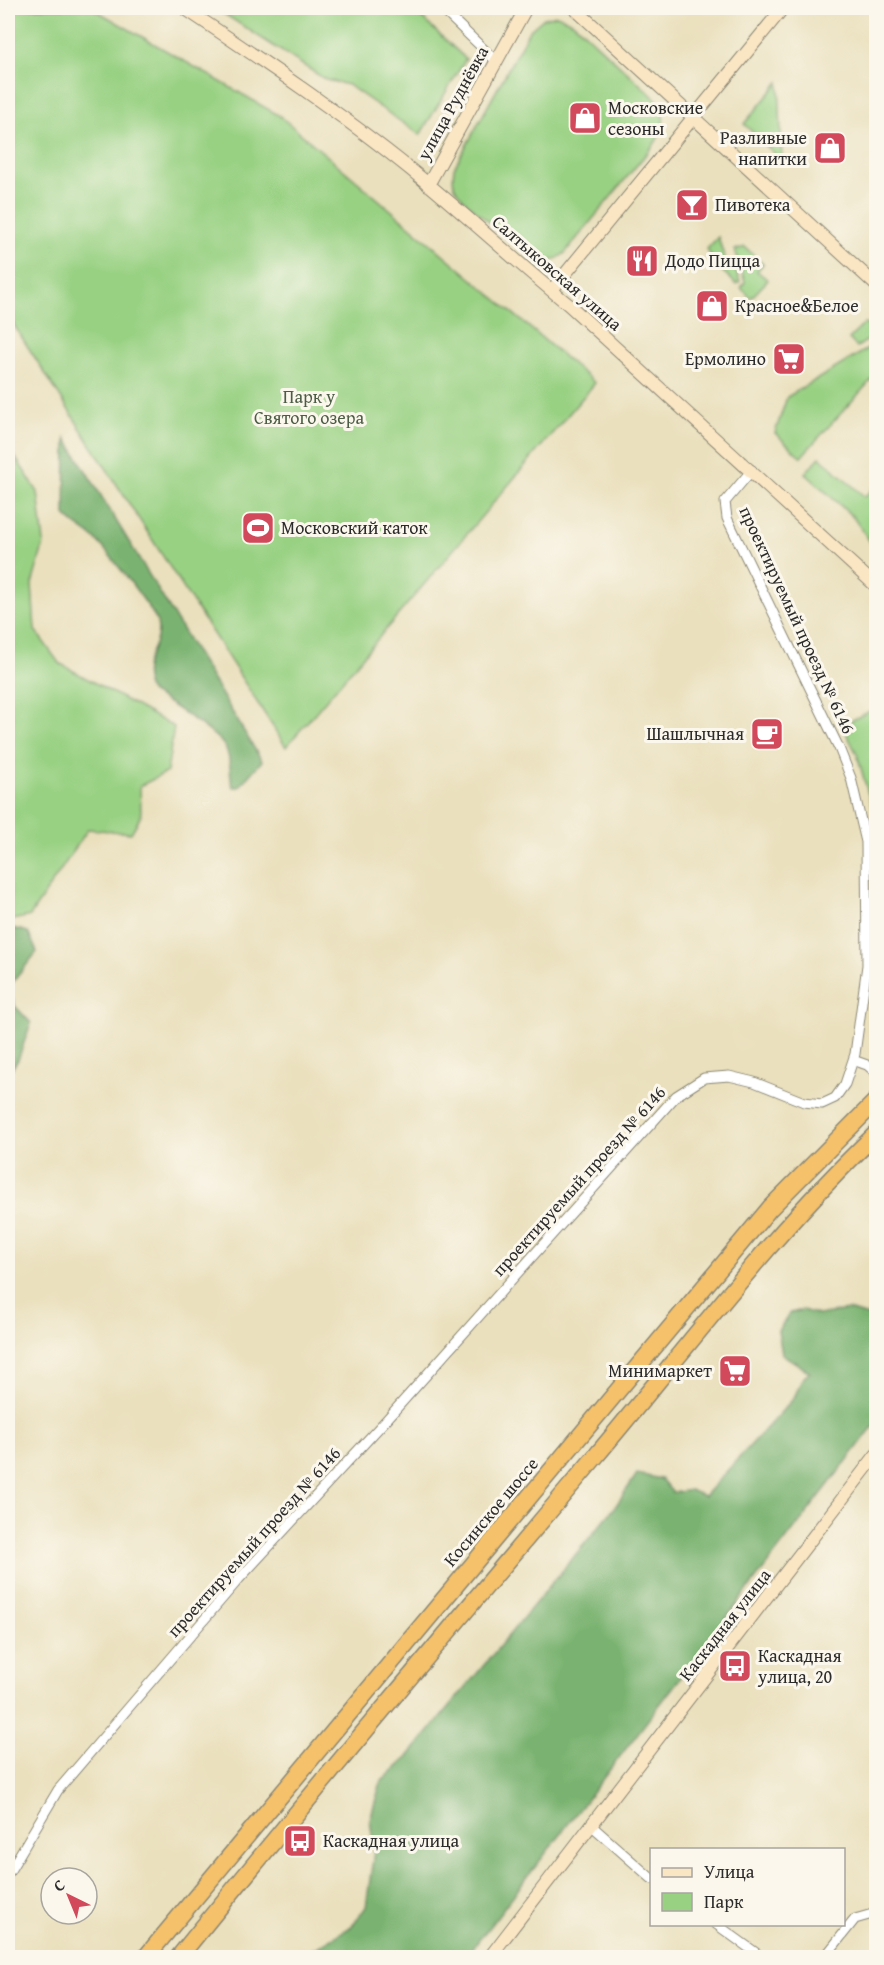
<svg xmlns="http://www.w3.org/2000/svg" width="884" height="1965" font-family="'Gentium Book Plus',serif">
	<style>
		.green { fill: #99d183; stroke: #627e57; stroke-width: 1.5 }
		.forest { fill: #7ab371; stroke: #526f4e; stroke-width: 1.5 }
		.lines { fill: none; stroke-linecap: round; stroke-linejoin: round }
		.street-casing { stroke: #8a8674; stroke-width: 11 }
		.secondary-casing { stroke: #8a8674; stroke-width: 14 }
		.highway-casing { stroke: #8a8674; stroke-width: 19 }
		.street { stroke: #fff; stroke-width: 9 }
		.secondary { stroke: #fbe6c4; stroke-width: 12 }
		.highway { stroke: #f5c16b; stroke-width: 16 }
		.labels { text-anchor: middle; stroke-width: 6; stroke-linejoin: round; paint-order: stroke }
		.street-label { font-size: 18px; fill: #2b2b2b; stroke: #fbf7ec }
		.poi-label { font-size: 18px; fill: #2b2b2b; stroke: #fbf7ec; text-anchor: start }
		.park-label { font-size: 18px; fill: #4c5d45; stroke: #fbf7ec }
	</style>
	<rect width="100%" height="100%" fill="#fbf7ec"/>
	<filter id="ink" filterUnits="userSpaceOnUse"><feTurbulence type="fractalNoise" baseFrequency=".0167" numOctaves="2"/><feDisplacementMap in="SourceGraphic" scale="12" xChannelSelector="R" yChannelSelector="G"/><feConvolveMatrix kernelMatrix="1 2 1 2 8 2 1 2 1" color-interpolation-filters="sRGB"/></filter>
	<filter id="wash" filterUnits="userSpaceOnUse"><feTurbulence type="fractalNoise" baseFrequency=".008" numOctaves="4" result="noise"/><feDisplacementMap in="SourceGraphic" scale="24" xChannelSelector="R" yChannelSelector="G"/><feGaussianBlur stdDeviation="1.35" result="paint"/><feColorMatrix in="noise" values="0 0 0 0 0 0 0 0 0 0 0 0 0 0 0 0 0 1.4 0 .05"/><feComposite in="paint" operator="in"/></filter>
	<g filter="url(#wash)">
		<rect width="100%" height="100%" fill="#eae0bd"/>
		<!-- green -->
		<path class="green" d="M 8,8 L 92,8 L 280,116 L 595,383 L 286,747 L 8,316 Z
			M 215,8 L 411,8 L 466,59 L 420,135 L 348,85 L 326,80 Z
			M 557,15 L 574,23 L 658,101 C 667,117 664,128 655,143 L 565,253 C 556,260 550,263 539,260 C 528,256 463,202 457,191 C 452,184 453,176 454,168 L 529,31 L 544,18 Z
			M 779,82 L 782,161 L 744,124 Z
			M 718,237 L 725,259 L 714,262 L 707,249 Z
			M 745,247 L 763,264 L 757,271 L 768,280 L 751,298 L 741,288 L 745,282 L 735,250 Z
			M 732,260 L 740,282 L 736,284 L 716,265 Z
			M 865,323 L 876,335 L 857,347 L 849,339 Z
			M 876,344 L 876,375 L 801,457 L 775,433 L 787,397 Z
			M 8,446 L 38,492 L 44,543 L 32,584 L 35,630 L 59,663 L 174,727 L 167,772 L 140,786 L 141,816 L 131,833 L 88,829 L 30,916 L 8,921 Z
			M 820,457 L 865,497 L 876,485 L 876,550 L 853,517 L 805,473 Z
			M 876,708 L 876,822 L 857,754 L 842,725 Z"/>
		<!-- forest -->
		<path class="forest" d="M 66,438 L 262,761 L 239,787 L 233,787 C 228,774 233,762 225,747 C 217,733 166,701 150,692 C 135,659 163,650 157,622 C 154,611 110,555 100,544 C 90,532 75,527 65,515 Z
			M 12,928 L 28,932 L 37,952 L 8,988 L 8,932 Z
			M 8,989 L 15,1006 L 31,1023 L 18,1060 L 8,1073 Z
			M 876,1298 L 876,1423 L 466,1957 L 300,1957 L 351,1927 L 366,1907 L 374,1851 L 370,1819 L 381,1782 L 407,1758 L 615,1507 L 637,1474 L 661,1479 L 673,1493 L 690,1490 L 704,1496 L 794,1398 L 802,1379 L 810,1372 L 782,1354 L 778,1331 L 790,1313 L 803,1310 L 818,1315 L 848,1310 L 868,1316 Z"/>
	</g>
	<g filter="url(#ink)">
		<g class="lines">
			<defs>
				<path id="street" d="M 441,8 L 497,62
					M 853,1060 L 867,1065 L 876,1073
					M 592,1826 L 652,1879
					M 8,1874 L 58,1790 L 239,1579 L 387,1419 L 676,1096 L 704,1078 L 729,1076 L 754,1082 L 804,1102 L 822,1104 L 835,1098 L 845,1084 L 855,1054 L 867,965 L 866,842 L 851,778 L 839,748 L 727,518 L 725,502 L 752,470
					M 716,1924 L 763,1958
					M 824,1958 L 855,1919 L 876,1913"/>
				<path id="secondary" d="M 184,8 C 260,59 338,111 410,169 C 464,213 515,261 569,305 L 876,586
					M 574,8 L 876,285
					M 428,185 L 526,8
					M 552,290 L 783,8
					M 489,1958 L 876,1455"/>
				<path id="highway" d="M 145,1958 L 770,1208 L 876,1101
					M 178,1958 C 315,1789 455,1623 595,1457 C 687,1348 773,1232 876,1134"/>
			</defs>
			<!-- street casing -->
			<use href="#street" class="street-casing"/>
			<!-- secondary casing -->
			<use href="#secondary" class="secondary-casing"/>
			<!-- highway casing -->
			<use href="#highway" class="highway-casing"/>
			<!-- street -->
			<use href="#street" class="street"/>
			<!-- secondary -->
			<use href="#secondary" class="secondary"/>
			<!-- highway -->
			<use href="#highway" class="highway"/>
		</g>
	</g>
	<!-- icons -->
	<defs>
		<symbol id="shop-square" viewBox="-11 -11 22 22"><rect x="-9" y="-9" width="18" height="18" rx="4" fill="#d1495b" stroke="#fbf7ec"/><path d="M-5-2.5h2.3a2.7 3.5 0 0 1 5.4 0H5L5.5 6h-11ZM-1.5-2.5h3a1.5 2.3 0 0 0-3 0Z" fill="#fff"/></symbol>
		<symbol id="bar-square" viewBox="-11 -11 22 22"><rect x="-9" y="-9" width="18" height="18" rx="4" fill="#d1495b" stroke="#fbf7ec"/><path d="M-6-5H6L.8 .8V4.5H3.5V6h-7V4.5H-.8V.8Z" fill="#fff"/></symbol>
		<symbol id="restaurant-square" viewBox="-11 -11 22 22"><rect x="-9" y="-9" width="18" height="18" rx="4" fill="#d1495b" stroke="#fbf7ec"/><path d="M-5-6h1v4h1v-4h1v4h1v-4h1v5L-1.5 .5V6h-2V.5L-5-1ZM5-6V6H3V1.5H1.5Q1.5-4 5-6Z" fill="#fff"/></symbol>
		<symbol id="supermarket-square" viewBox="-11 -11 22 22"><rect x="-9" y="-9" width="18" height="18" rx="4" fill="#d1495b" stroke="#fbf7ec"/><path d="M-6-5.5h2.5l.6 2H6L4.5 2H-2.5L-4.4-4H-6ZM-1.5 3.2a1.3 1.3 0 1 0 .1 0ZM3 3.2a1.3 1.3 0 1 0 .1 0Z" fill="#fff"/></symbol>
		<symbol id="stadium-square" viewBox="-11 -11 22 22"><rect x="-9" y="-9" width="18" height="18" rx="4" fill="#d1495b" stroke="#fbf7ec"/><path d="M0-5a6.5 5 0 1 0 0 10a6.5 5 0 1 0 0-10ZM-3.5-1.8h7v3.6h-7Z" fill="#fff"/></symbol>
		<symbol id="cafe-square" viewBox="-11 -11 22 22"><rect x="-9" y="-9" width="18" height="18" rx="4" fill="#d1495b" stroke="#fbf7ec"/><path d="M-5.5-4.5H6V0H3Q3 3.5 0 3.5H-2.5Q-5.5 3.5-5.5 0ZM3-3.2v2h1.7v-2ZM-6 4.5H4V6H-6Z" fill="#fff"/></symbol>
		<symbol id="bus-square" viewBox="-11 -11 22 22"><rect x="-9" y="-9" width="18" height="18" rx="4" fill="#d1495b" stroke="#fbf7ec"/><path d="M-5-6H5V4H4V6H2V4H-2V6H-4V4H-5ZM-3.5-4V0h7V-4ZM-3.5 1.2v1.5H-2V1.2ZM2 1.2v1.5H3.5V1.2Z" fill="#fff"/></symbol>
	</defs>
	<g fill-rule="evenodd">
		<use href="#shop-square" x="566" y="99" width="38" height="38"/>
		<use href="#shop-square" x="811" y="129" width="38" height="38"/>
		<use href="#bar-square" x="673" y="186" width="38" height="38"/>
		<use href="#restaurant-square" x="623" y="242" width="38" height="38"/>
		<use href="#shop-square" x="693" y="287" width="38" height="38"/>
		<use href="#supermarket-square" x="770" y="340" width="38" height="38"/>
		<use href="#stadium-square" x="239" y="509" width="38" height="38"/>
		<use href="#cafe-square" x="748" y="715" width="38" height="38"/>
		<use href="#supermarket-square" x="716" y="1352" width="38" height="38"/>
		<use href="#bus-square" x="716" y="1647" width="38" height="38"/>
		<use href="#bus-square" x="281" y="1822" width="38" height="38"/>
	</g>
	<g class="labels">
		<!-- street labels -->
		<g class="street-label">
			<text transform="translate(453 103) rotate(-61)" y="6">улица Руднёвка</text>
			<text transform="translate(557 273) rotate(41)" y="6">Салтыковская улица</text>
			<text transform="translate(797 620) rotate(65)" y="6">проектируемый проезд № 6146</text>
			<text transform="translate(579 1181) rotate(-48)" y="6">проектируемый проезд № 6146</text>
			<text transform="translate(491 1512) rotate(-50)" y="6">Косинское шоссе</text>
			<text transform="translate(254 1542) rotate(-48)" y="6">проектируемый проезд № 6146</text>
			<text transform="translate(725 1625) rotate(-52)" y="6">Каскадная улица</text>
		</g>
		<!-- poi labels -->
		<g class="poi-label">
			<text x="608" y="114">Московские<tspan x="608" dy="21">сезоны</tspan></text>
			<text x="807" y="144" text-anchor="end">Разливные<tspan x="807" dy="21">напитки</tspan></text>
			<text x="715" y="211">Пивотека</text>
			<text x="665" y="267">Додо Пицца</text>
			<text x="735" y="312">Красное&amp;Белое</text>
			<text x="766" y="365" text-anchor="end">Ермолино</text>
			<text x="281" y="534">Московский каток</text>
			<text x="744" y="740" text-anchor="end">Шашлычная</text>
			<text x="712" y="1377" text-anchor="end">Минимаркет</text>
			<text x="758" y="1662">Каскадная<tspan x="758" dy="21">улица, 20</tspan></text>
			<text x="323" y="1847">Каскадная улица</text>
		</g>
		<!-- park labels -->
		<g class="park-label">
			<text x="309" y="403">Парк у<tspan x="309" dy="21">Святого озера</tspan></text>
		</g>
	</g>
	<!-- margin -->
	<rect width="884" height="1965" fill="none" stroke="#fbf7ec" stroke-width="30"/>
	<!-- legend -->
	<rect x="650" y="1848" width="195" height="78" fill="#fbf7ec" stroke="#a8a59f" stroke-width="1.5"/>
	<rect x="662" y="1868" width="30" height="9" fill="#fbe6c4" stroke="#a8a59f" stroke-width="1.5"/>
	<text x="704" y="1878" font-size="18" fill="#2b2b2b">Улица</text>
	<rect x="662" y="1893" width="30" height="18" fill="#99d183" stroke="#a8a59f" stroke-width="1.5"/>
	<text x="704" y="1908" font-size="18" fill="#2b2b2b">Парк</text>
	<!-- north arrow -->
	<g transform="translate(69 1896) rotate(317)"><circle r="28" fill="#fbf7ec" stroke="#a8a59f" stroke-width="1.5"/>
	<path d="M0-4.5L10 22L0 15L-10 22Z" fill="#d1495b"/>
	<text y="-9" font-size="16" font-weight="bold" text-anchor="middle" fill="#2b2b2b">С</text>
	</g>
</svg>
